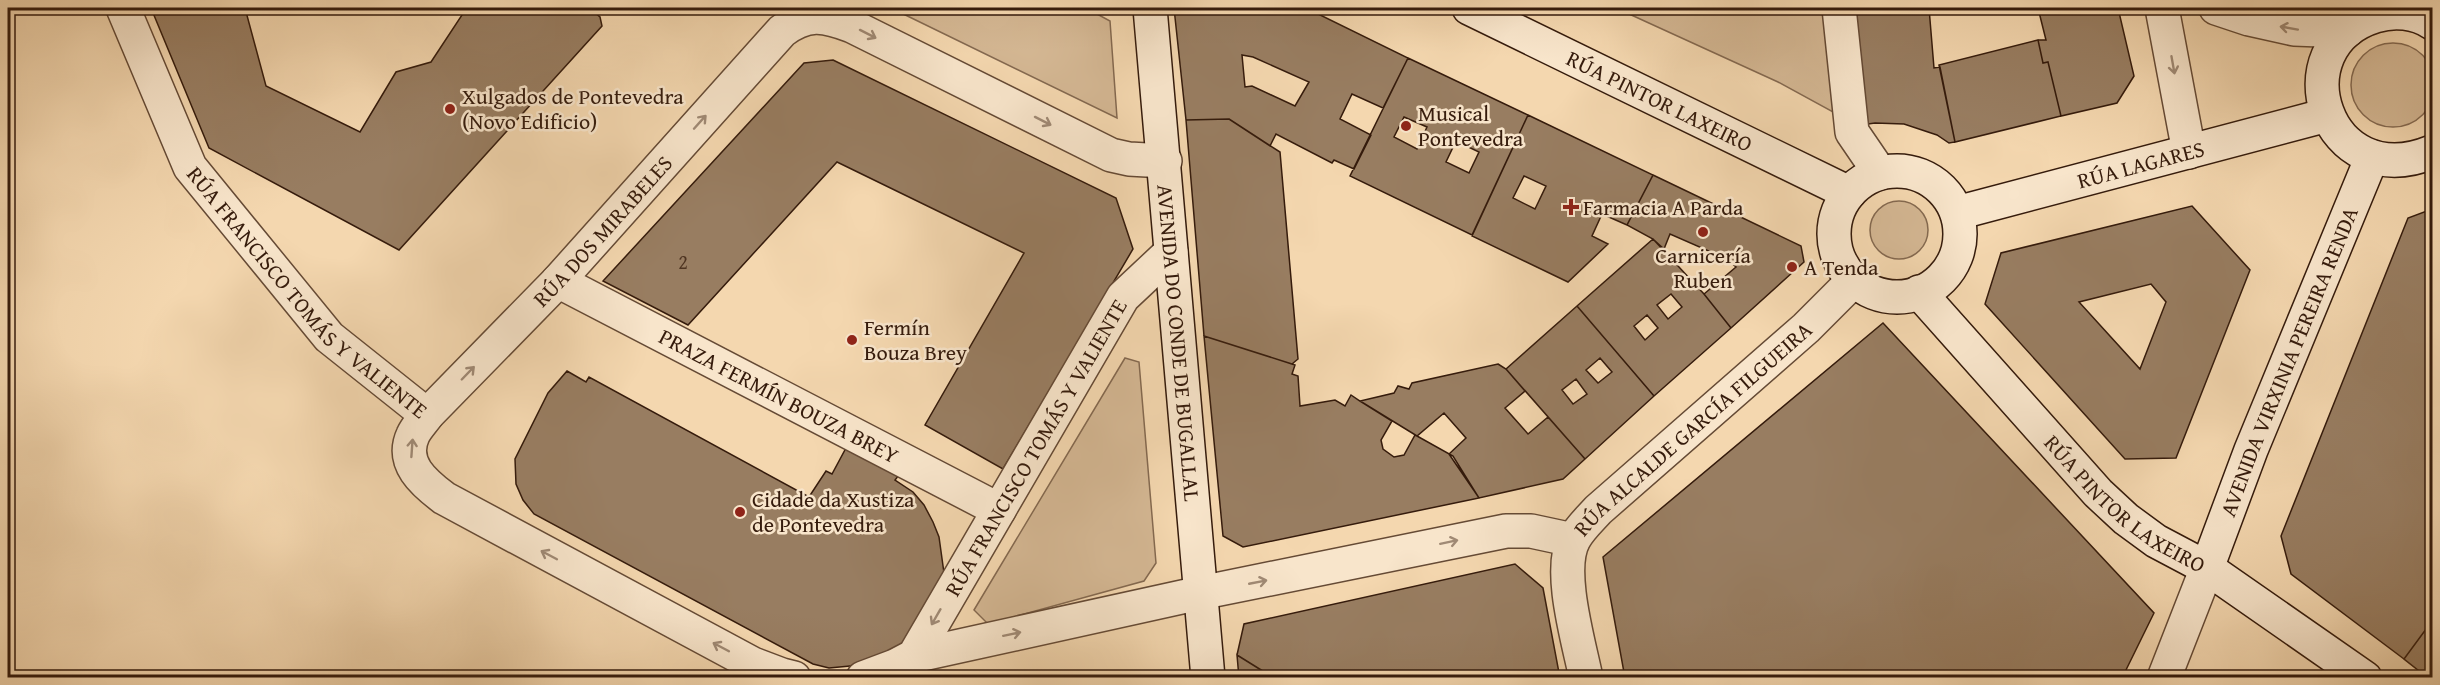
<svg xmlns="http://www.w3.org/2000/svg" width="2440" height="685" font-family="'Gentium Book Plus',serif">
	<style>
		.green { fill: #d4b793; stroke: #846950; stroke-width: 1.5 }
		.building { fill: #987d61; stroke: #351b0c; stroke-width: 1.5; fill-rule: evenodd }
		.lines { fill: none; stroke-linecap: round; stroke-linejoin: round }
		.street-casing { stroke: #654a35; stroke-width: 36 }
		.secondary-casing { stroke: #351b0c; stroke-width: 36 }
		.street { stroke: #f8e5cb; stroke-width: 33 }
		.secondary { stroke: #f8e5cb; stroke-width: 33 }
		.oneway { stroke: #a08a75 }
		.poi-dot { fill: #8f2418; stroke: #f8e5cb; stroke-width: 2 }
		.labels { text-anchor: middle; stroke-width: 5; stroke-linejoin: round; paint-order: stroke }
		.number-label { font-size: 20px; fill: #4e3421 }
		.poi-label { font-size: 22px; fill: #351b0c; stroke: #f8e5cb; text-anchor: start }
		.street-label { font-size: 22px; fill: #351b0c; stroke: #f8e5cb }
	</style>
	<rect width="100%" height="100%" fill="#f4d7af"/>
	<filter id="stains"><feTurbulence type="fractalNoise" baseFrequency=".00333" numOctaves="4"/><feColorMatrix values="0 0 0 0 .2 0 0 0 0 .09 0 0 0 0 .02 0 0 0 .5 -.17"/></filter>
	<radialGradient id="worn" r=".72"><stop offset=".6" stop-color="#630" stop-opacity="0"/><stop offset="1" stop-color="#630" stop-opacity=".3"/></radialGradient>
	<!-- green -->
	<path class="green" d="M 891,8 L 1086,8 L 1110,21 L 1117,118 Z
		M 1616,8 L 1835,8 L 1844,118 L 1778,82 Z
		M2351 85a42 42 0 1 1 84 0a42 42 0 1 1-84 0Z
		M1870 230a29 29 0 1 1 58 0a29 29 0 1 1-58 0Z
		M 1125,358 L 1139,362 L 1156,563 L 1144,581 L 988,624 L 974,610 Z"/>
	<!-- building -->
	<path class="building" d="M 151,8 L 245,8 L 266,86 L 360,132 L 396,72 L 431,62 L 466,9 L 454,8 L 589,8 L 600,17 L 602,26 L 399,250 L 209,148 Z
		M 1174,8 L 1306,8 L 1408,58 L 1383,108 L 1352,94 L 1340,119 L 1371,135 L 1354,169 L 1334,160 L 1332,163 L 1276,134 L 1270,146 L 1229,119 L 1186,120 ZM 1242,55 L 1253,57 L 1309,82 L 1295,106 L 1252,86 L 1245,87 Z
		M 1848,8 L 1929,8 L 1934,68 L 1940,67 L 1955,142 L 1949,143 L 1937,135 L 1904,124 L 1875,123 L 1861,125 Z
		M 2038,8 L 2118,8 L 2134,76 L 2117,103 L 2061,116 L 2048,62 L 2043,63 L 2038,40 L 2046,40 Z
		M 2038,40 L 2043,63 L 2048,62 L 2061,116 L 1955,142 L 1939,65 Z
		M 1408,58 L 1528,115 L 1472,235 L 1350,176 ZM 1404,117 L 1427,127 L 1417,149 L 1394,137 ZM 1456,141 L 1479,152 L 1469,173 L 1446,162 Z
		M 833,60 L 1116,198 L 1133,249 L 1003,469 L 925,425 L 1024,253 L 837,162 L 688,325 L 603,281 L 804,63 Z
		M 1528,115 L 1653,175 L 1627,225 L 1602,214 L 1592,236 L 1608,244 L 1568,282 L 1472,236 ZM 1524,176 L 1546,186 L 1535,209 L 1513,198 Z
		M 1229,119 L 1280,152 L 1298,359 L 1292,364 L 1204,336 L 1186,120 Z
		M 1653,175 L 1801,246 L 1804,262 L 1731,328 L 1704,294 L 1736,267 L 1727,259 L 1670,234 L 1664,249 L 1653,239 L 1627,225 Z
		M 2192,206 L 2250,270 L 2176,458 L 2125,459 L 1985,304 L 2001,253 ZM 2151,284 L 2166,302 L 2140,369 L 2079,302 Z
		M 2432,209 L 2432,621 L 2404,659 L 2291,574 L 2281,536 L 2408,218 Z
		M 1653,239 L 1704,294 L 1731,328 L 1654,396 L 1577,306 ZM 1671,294 L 1682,307 L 1668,319 L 1657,305 ZM 1647,315 L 1658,328 L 1645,340 L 1634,326 Z
		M 1577,306 L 1654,396 L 1585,459 L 1506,369 ZM 1600,358 L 1612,372 L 1598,383 L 1586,370 ZM 1576,379 L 1587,394 L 1573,404 L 1562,390 Z
		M 1883,323 L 2154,613 L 2122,678 L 1625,678 L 1603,557 Z
		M 1204,336 L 1295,365 L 1292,374 L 1298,376 L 1300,406 L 1335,400 L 1345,406 L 1351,395 L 1360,401 L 1392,421 L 1381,440 L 1383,449 L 1394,457 L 1404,455 L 1415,435 L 1417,436 L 1453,456 L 1479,498 L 1243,547 L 1223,536 Z
		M 1498,364 L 1506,369 L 1525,391 L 1505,408 L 1528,434 L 1548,417 L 1585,459 L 1563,479 L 1479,498 L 1449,454 L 1466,438 L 1444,413 L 1417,436 L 1360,401 L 1394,393 L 1398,386 L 1409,389 L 1412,383 Z
		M 567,371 L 586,382 L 589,377 L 809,497 L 826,471 L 832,474 L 846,448 L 899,475 L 895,480 L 913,492 L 924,505 L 933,522 L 939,537 L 944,573 L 901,651 L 871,664 L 829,668 L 813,664 L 534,514 L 523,500 L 516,484 L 515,459 L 548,393 Z
		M 1515,564 L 1543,588 L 1560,678 L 1274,678 L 1237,655 L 1244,624 Z
		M 2432,621 L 2432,678 L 2428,678 L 2404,659 Z
		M 1237,655 L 1274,678 L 1239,678 Z"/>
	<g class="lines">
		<defs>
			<g id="street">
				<path id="s1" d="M 123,8 L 190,167 L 329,337 L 427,415"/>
				<path d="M 1839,8 L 1852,132 L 1880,173"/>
				<path d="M 2162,8 L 2189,152"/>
				<path d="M 2216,8 L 2249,19 L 2294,29 L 2347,31"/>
				<path id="s2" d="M 558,281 L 999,510"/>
				<path d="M 914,656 L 1200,593 L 1506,531 L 1531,531 L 1573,540"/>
				<path id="s3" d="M 794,678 L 782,675 L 753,664 L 444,498 C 424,483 400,463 413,435 C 416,428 423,421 427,415 L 558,281 L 782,31 C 807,12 824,15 852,26 L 1111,155 L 1129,159 L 1165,161"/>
				<path id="s4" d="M 863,678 L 895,666 L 914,656 L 1123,297 L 1171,252"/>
				<path id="s5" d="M 1586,678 C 1579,643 1557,570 1574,539 C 1580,528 1590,519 1598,510 L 1806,328 L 1854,280"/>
				<path d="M 2164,678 L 2207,568"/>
			</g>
			<g id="secondary">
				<path id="s6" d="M 1150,8 L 1208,678"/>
				<path id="s7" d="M 1469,8 L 1849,193"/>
				<path d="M 2432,23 C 2416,12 2394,10 2375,16 C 2278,46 2325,196 2432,152"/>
				<circle cx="1897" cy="234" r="63"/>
				<path id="s8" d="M 1957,213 L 2327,115"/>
				<path id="s9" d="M 1919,292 L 2098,493 L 2126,519 L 2156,541 L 2207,568 L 2365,678"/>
				<path id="s10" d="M 2207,568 L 2251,450 L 2372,157"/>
			</g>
		</defs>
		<!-- street casing -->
		<use href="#street" class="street-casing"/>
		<!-- secondary casing -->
		<use href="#secondary" class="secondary-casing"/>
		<!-- street -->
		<use href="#street" class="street"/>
		<!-- secondary -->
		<use href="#secondary" class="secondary"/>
	</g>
	<!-- one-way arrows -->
	<defs><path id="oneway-shaft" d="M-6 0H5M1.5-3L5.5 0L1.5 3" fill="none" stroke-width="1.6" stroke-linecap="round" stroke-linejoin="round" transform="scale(1.5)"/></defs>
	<g class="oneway">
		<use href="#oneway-shaft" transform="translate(2289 28) rotate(-170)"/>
		<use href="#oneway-shaft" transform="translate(868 34) rotate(27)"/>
		<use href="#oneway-shaft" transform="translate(2173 65) rotate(80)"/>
		<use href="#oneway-shaft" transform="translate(1043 121) rotate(27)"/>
		<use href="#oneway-shaft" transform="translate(700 122) rotate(-48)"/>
		<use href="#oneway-shaft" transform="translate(468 373) rotate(-46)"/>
		<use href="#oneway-shaft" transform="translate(412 448) rotate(-86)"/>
		<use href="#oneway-shaft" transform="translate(1449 542) rotate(-12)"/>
		<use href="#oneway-shaft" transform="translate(549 555) rotate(-152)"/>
		<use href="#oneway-shaft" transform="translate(1258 582) rotate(-11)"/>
		<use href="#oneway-shaft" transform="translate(936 617) rotate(120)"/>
		<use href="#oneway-shaft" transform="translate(1012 634) rotate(-12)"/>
		<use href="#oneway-shaft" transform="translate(721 647) rotate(-152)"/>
	</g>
	<!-- markers -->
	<g class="poi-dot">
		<circle cx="450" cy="109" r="6"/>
		<circle cx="1406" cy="126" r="6"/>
		<path d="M1568 198h6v6h6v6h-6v6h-6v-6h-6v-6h6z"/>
		<circle cx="1703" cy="232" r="6"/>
		<circle cx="1792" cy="267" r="6"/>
		<circle cx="852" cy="340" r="6"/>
		<circle cx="740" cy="512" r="6"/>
	</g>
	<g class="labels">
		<!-- number labels -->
		<g class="number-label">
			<text x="683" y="269">2</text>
		</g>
		<!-- poi labels -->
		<g class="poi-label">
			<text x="462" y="104">Xulgados de Pontevedra<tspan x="462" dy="25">(Novo Edificio)</tspan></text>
			<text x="1418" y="121">Musical<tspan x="1418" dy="25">Pontevedra</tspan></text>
			<text x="1583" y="215">Farmacia A Parda</text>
			<text x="1703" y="263" text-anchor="middle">Carnicería<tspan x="1703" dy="25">Ruben</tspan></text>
			<text x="1804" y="275">A Tenda</text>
			<text x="864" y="335">Fermín<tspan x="864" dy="25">Bouza Brey</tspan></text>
			<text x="752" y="507">Cidade da Xustiza<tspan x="752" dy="25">de Pontevedra</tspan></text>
		</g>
		<!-- street labels -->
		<g class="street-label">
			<text dy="8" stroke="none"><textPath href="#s7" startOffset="212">RÚA PINTOR LAXEIRO</textPath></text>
			<text dy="8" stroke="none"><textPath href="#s8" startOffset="190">RÚA LAGARES</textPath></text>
			<text dy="8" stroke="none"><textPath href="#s3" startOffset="750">RÚA DOS MIRABELES</textPath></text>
			<text dy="8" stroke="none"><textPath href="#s1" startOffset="345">RÚA FRANCISCO TOMÁS Y VALIENTE</textPath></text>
			<text dy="8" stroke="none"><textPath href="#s6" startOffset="336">AVENIDA DO CONDE DE BUGALLAL</textPath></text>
			<text dy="8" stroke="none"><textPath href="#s10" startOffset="222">AVENIDA VIRXINIA PEREIRA RENDA</textPath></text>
			<text dy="8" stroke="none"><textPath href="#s2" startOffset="249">PRAZA FERMÍN BOUZA BREY</textPath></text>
			<text dy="8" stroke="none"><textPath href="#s5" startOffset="304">RÚA ALCALDE GARCÍA FILGUEIRA</textPath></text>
			<text dy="8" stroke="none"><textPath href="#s4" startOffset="297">RÚA FRANCISCO TOMÁS Y VALIENTE</textPath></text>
			<text dy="8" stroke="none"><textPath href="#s9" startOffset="297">RÚA PINTOR LAXEIRO</textPath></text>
		</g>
	</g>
	<!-- margin -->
	<rect width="2440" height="685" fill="none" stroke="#f4d7af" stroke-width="30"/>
	<rect x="9" y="9" width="2422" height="667" fill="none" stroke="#351b0c" stroke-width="3"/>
	<rect x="15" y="15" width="2410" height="655" fill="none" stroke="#351b0c" stroke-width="1.5"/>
	<rect width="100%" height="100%" filter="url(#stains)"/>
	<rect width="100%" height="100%" fill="url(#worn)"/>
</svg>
